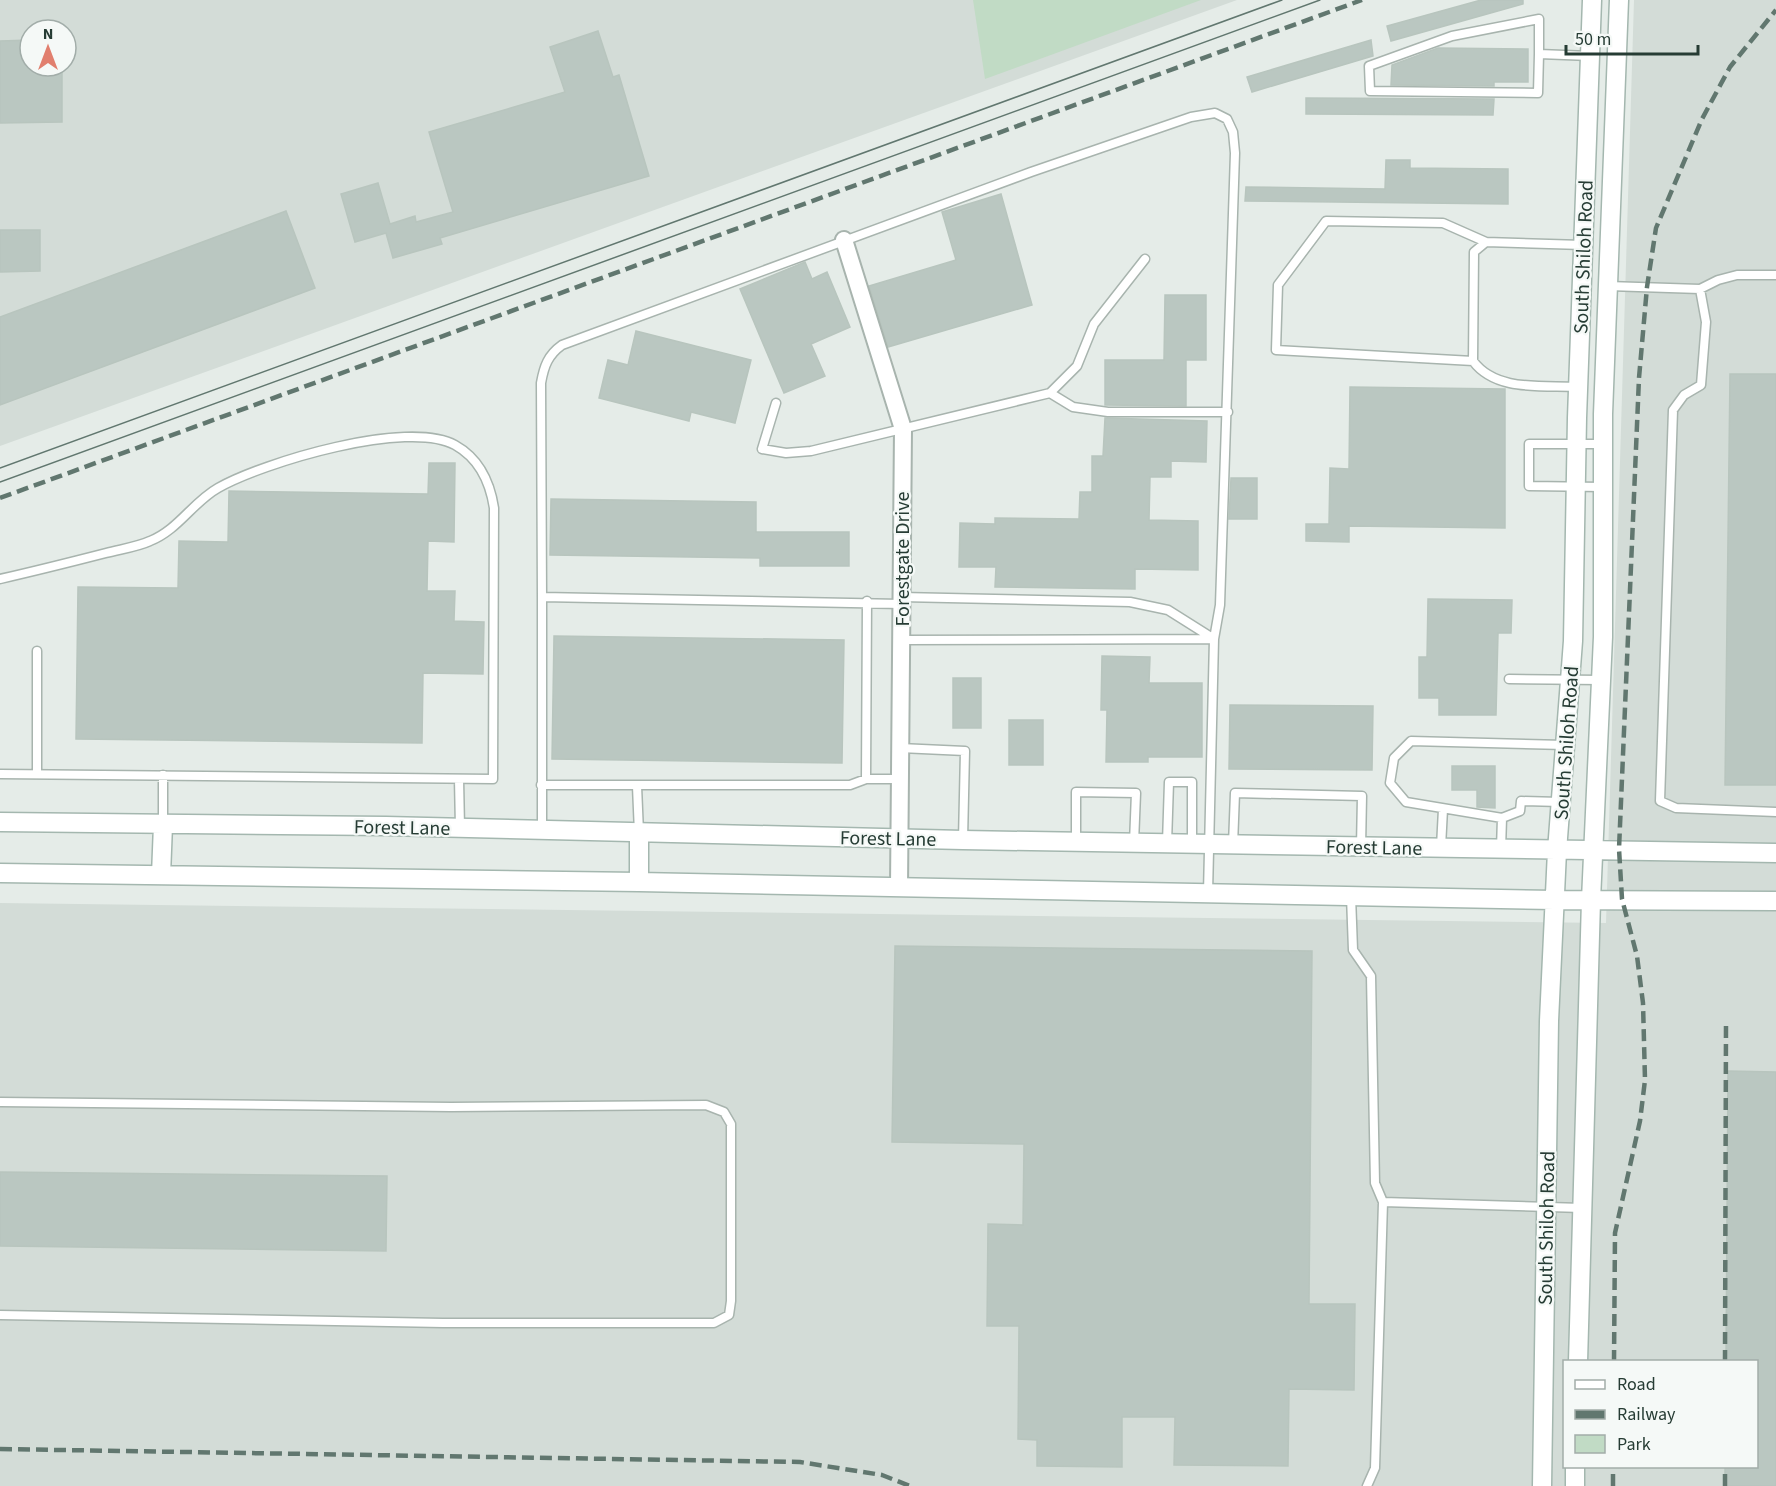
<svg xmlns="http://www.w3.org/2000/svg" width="1776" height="1486" font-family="'Source Sans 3',sans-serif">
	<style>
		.built { fill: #d3dcd7; fill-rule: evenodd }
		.green { fill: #c1dbc5 }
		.building { fill: #bac7c1; stroke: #b8c5be; stroke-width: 1.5 }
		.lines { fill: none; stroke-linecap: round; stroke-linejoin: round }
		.service-casing { stroke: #a8b4ae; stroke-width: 11 }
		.minor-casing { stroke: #a8b4ae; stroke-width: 20 }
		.secondary-casing { stroke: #a4b7af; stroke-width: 21 }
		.service { stroke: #fff; stroke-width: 8 }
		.minor { stroke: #fff; stroke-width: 16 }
		.secondary { stroke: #fff; stroke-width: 18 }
		.tram { stroke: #61776f; stroke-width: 1.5 }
		.rail { stroke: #61776f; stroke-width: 4.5; stroke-dasharray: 12 6; stroke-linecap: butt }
		.labels { text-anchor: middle; stroke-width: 4.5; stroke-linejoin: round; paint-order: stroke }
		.street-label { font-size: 20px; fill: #263c34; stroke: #f5f9f7 }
	</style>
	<rect width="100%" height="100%" fill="#e5ece8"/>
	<!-- built -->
	<path class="built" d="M 0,0 L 1237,0 L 0,446 ZM 30,30 L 66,30 L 66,66 L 30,66 Z
		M 1634,0 L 1776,0 L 1776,1486 L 0,1486 L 0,903 L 1606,923 ZM 1564,1362 L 1756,1362 L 1756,1466 L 1564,1466 Z"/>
	<!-- green -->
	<path class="green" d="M 973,0 L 1201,0 L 985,79 Z"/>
	<!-- building -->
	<path class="building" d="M 1481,0 L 1523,0 L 1523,4 L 1391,41 L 1387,26 Z
		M 598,31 L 613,77 L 619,75 L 649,176 L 440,238 L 442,244 L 393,258 L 386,233 L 355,242 L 341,194 L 378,183 L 390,224 L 415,216 L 416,222 L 453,212 L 429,132 L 565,92 L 550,47 Z
		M 30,40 L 30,66 L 62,66 L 62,122 L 0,123 L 0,41 Z
		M 1371,40 L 1373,56 L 1252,92 L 1247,77 Z
		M 1438,48 L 1528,49 L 1528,82 L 1494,82 L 1494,86 L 1391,85 L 1392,65 Z
		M 1306,98 L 1494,99 L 1493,115 L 1306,114 Z
		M 1386,160 L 1410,160 L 1410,168 L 1508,169 L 1508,204 L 1245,201 L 1246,187 L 1385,189 Z
		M 1001,194 L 1032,305 L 888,347 L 869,286 L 956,260 L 942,212 Z
		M 286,211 L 315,288 L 0,405 L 0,317 Z
		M 0,230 L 40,230 L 40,271 L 0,272 Z
		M 805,262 L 812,279 L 827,272 L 850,327 L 811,344 L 825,376 L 784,393 L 740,289 Z
		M 1165,295 L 1206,295 L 1206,360 L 1186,360 L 1186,406 L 1105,405 L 1105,360 L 1164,360 Z
		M 636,331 L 751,360 L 735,423 L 691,412 L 689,421 L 599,398 L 608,360 L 628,365 Z
		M 1730,374 L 1776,374 L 1776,785 L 1725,785 Z
		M 1350,387 L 1505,389 L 1505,528 L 1349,526 L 1349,542 L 1306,541 L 1306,524 L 1329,524 L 1330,468 L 1349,469 Z
		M 1105,418 L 1207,421 L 1206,462 L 1171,461 L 1171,477 L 1150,477 L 1149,520 L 1198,521 L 1198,570 L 1135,569 L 1135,589 L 995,587 L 996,567 L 959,567 L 960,523 L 995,524 L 995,518 L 1079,519 L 1080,492 L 1092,492 L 1092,456 L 1103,456 Z
		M 429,463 L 455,463 L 454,542 L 428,541 L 427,591 L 455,591 L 454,621 L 484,622 L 483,674 L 423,673 L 422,743 L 76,739 L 78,587 L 178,588 L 179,541 L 228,542 L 229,491 L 428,494 Z
		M 1231,478 L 1257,478 L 1257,519 L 1229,519 Z
		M 551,499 L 756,502 L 756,532 L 849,532 L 849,566 L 760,566 L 760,558 L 550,555 Z
		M 1428,599 L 1512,600 L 1511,633 L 1498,633 L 1496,715 L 1439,715 L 1439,698 L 1419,698 L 1419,657 L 1427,657 Z
		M 554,636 L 844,640 L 842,763 L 552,759 Z
		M 1102,656 L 1150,657 L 1149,683 L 1202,683 L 1202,757 L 1148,757 L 1148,762 L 1106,762 L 1107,710 L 1101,710 Z
		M 953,678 L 981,678 L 981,728 L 953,728 Z
		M 1230,705 L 1373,706 L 1372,770 L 1229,769 Z
		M 1009,720 L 1043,720 L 1043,765 L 1009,765 Z
		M 1452,766 L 1495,766 L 1495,808 L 1477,807 L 1477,790 L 1452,790 Z
		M 895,946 L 1312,951 L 1309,1304 L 1355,1304 L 1354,1390 L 1289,1389 L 1288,1466 L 1174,1465 L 1175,1417 L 1122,1417 L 1122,1467 L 1037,1466 L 1037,1440 L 1018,1439 L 1019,1326 L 987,1326 L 988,1224 L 1023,1225 L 1024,1144 L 892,1142 Z
		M 1728,1071 L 1776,1072 L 1776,1486 L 1725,1486 L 1725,1467 L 1756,1467 L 1756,1362 L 1726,1362 Z
		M 0,1172 L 387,1176 L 386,1251 L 0,1246 Z"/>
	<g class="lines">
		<defs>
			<path id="service" d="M 1539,54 L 1538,93 L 1370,91 L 1369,66 L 1452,36 L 1539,19 L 1539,54 L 1590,56
				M 1608,286 L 1700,289 L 1718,280 L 1737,275 L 1776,275
				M 1700,289 L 1706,322 L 1701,385 L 1684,395 L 1673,410 L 1660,801 L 1676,808 L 1776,812
				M 1473,361 L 1276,350 L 1278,285 L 1326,221 L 1443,223 L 1486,242
				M 1578,387 C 1542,385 1496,392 1473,361 L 1474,252 L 1486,242 L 1583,245
				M 1050,393 L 1073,407 L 1108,412 L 1228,412
				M 776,403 L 762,449 L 786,453 L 811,451 L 1050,393 L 1077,366 L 1094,324 L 1145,259
				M 1603,444 L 1529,444 L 1529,486 L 1603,487
				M 0,579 C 35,571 71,562 106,553 C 121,549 137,547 150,541 C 178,530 193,502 218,488 C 264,462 408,419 455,445 C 480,459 490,482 494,508 L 493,779 L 0,774
				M 542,597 L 541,383 C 544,366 548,355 562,345 L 1031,172 L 1191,117 L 1215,113 L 1227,119 L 1233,132 L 1235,153 L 1220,605 L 1214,639 L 1168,610 L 1130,602 L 901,597
				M 901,640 L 1214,639 L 1208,893
				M 37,651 L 37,774
				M 1509,679 L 1602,680
				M 900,748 L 965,751 L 963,840
				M 459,779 L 460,828
				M 866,779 L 867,601
				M 541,785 L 850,785 L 866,779 L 900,779
				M 637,786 L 639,833
				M 1560,802 L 1521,801 L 1520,811 L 1502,818 L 1406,802 L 1390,783 L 1394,758 L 1411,741 L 1565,745
				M 163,825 L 163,775
				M 542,831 L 542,597 L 901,604
				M 1076,842 L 1076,792 L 1136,793 L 1134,843
				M 1167,843 L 1169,782 L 1192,782 L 1192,844
				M 1233,845 L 1235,793 L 1362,796 L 1361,847
				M 1441,847 L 1443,809
				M 1501,849 L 1502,818
				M 1351,896 L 1353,950 L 1371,976 L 1375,1183 L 1383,1202 L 1582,1208
				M 0,1102 L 451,1107 L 706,1105 L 724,1112 L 731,1124 L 731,1301 L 729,1315 L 714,1323 L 443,1323 L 0,1315
				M 1367,1486 L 1375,1468 L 1383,1202"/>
			<path id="minor" d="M 844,240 L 903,429 L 899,887"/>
			<path id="secondary" d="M 0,822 L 386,826 L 963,840 L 1776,853
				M 639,833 L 639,882
				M 0,873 L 639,882 L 1554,900 L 1776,901
				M 161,875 L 163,825
				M 1578,1362 L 1591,900 L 1603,637 L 1603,414 L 1619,0
				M 1542,1486 L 1549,1021 L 1557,851 L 1573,641 L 1577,418 L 1592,0
				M 1575,1486 L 1575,1466"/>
		</defs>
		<!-- service casing -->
		<use href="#service" class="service-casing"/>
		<!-- minor casing -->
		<use href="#minor" class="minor-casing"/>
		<!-- secondary casing -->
		<use href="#secondary" class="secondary-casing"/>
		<!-- service -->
		<use href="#service" class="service"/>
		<!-- minor -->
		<use href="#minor" class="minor"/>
		<!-- secondary -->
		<use href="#secondary" class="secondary"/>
		<!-- tram -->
		<path class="tram" d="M 0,468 L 1282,0
			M 0,482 L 1320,0"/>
		<!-- rail -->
		<path class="rail" d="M 0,498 L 1362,0
			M 1614,1362 L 1615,1233 L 1640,1121 L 1645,1080 L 1643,1003 L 1637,956 L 1622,899 L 1619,849 L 1639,378 L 1647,287 L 1656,228 L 1702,119 L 1730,67 L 1776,10
			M 1725,1362 L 1726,1022
			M 0,1449 L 800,1462 L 882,1475 L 910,1486
			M 1613,1486 L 1613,1466
			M 1725,1486 L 1725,1466"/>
	</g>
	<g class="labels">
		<!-- street labels -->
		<g class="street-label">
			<text transform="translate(1583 257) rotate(-88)" y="7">South Shiloh Road</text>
			<text transform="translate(902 559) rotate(-90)" y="7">Forestgate Drive</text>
			<text transform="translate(1566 743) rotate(-86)" y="7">South Shiloh Road</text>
			<text transform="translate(402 827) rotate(1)" y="7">Forest Lane</text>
			<text transform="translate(888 838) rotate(1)" y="7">Forest Lane</text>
			<text transform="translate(1374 847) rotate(1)" y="7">Forest Lane</text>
			<text transform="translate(1546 1228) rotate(-89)" y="7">South Shiloh Road</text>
		</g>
	</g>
	<!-- legend -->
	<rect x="1563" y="1360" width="195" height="108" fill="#f5f9f7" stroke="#a2ada9" stroke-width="1.5"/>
	<rect x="1575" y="1380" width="30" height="9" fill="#ffffff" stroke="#a2ada9" stroke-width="1.5"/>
	<text x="1617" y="1390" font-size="18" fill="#263c34">Road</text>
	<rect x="1575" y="1410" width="30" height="9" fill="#61776f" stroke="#a2ada9" stroke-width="1.5"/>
	<text x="1617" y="1420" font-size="18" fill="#263c34">Railway</text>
	<rect x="1575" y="1435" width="30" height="18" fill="#c1dbc5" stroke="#a2ada9" stroke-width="1.5"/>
	<text x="1617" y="1450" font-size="18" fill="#263c34">Park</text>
	<!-- north arrow -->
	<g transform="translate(48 48)"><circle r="28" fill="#f5f9f7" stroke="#a2ada9" stroke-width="1.5"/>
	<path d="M0-4.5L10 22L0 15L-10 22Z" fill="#e17f6e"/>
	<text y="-9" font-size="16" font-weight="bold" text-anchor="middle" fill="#263c34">N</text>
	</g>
	<!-- scale -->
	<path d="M1566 45v9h132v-9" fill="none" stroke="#263c34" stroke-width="3"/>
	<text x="1575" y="45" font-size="18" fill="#263c34" stroke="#f5f9f7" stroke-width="4.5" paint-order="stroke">50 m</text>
</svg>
